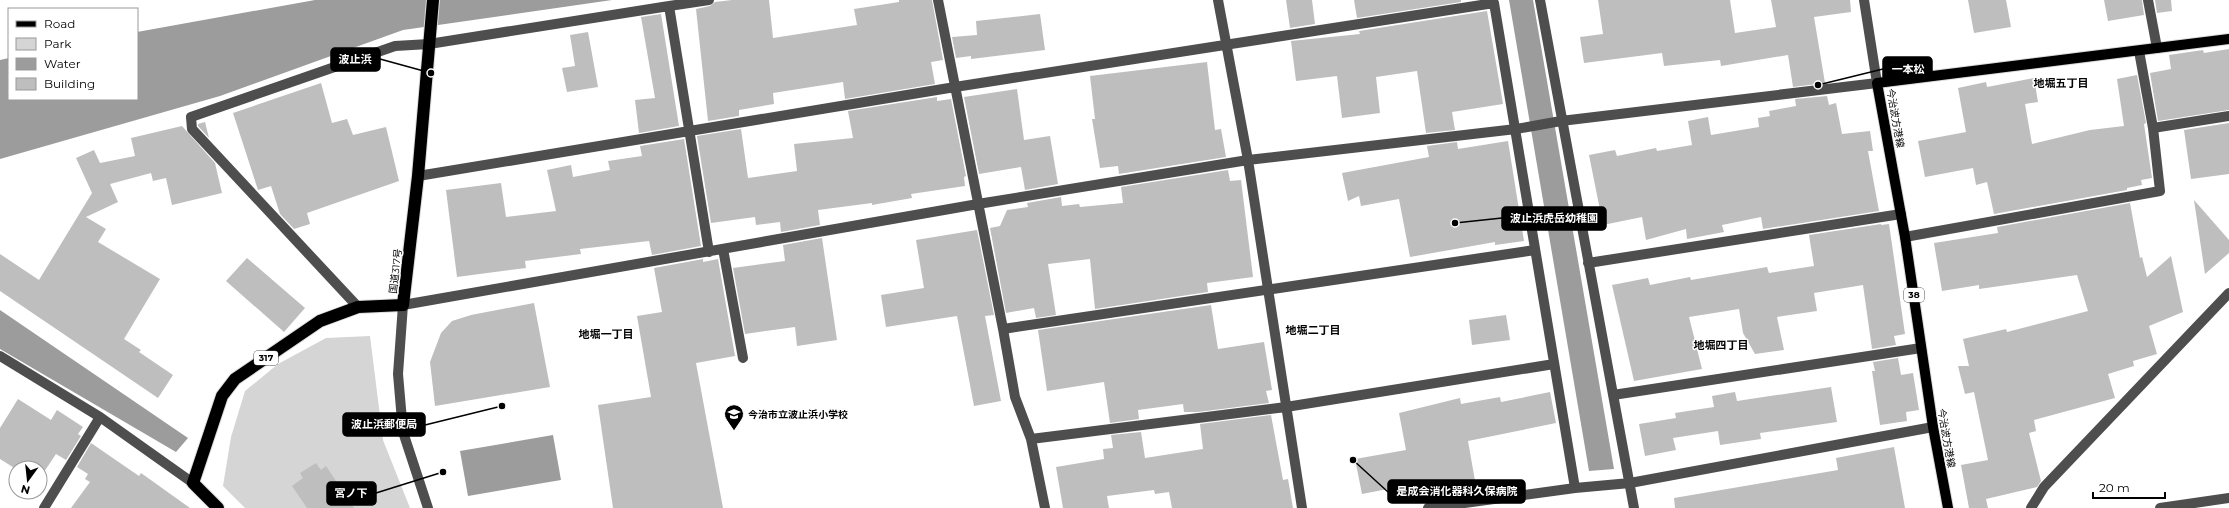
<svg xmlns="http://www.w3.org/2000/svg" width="2229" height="508" font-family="Montserrat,'Noto Sans JP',sans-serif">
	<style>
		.green { fill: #d5d5d5 }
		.water { fill: #9c9c9c }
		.building { fill: #bebebe }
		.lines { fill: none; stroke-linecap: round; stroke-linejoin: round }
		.major-casing { stroke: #dbdbdb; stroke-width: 12 }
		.highway-casing { stroke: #dbdbdb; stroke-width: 14 }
		.minor { stroke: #4e4e4e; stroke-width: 10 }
		.major { stroke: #000; stroke-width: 10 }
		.highway { stroke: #000; stroke-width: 12 }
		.labels { text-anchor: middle; stroke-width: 3; stroke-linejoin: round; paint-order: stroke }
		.shield { fill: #fff; stroke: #4c4c4c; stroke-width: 1 }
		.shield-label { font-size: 9px; font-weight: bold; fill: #000 }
		.street-label { font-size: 10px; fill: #000; stroke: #fff }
		.poi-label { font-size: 10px; font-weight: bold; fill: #000; stroke: #fff; text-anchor: start }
		.neighbourhood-label { font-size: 11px; font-weight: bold; fill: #000; stroke: #fff }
		.leader { fill: none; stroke: #000; stroke-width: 1.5 }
		.callout-dot { fill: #000; stroke: #fff; stroke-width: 1.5 }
		.callout { fill: #000; stroke: #000; stroke-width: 1.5 }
		.callout-label { font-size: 11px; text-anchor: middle; font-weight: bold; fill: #fff }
	</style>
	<rect width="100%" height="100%" fill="#fff"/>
	<!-- green -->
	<path class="green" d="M 370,336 L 383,440 L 410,508 L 245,508 L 223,486 L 231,437 L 245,391 L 278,364 L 326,338 Z"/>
	<!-- water -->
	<path class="water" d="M 315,0 L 612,0 L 403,30 L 220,96 L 0,159 L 0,60 L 9,58 L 9,99 L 137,99 L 137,32 Z
		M 1509,0 L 1533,0 L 1614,469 L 1589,471 Z
		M 0,310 L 188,438 L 176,452 L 0,349 Z
		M 553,435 L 561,480 L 468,496 L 460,451 Z"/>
	<!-- building -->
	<path class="building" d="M 732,0 L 769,0 L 773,38 L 857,25 L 854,9 L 899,2 L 899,0 L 932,0 L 943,60 L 931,62 L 935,84 L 845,99 L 843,82 L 773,93 L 774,104 L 739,110 L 739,116 L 708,121 L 696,9 L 710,6 L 715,2 Z
		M 1286,0 L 1312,0 L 1315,24 L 1290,28 Z
		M 1354,0 L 1461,0 L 1461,2 L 1357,18 Z
		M 1598,0 L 1730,0 L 1735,33 L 1776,27 L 1771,0 L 1850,0 L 1851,12 L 1814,17 L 1825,83 L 1793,87 L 1788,55 L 1721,66 L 1720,60 L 1664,66 L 1662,53 L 1584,63 L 1580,37 L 1603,34 Z
		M 1968,0 L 2006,0 L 2011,27 L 1974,33 Z
		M 2104,0 L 2142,0 L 2144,15 L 2108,21 Z
		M 2155,0 L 2171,0 L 2172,11 L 2157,13 Z
		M 1487,11 L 1503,104 L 1452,112 L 1455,130 L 1426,133 L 1417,71 L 1376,77 L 1380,113 L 1342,118 L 1337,76 L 1296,81 L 1291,41 L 1360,34 L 1359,31 Z
		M 661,14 L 679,126 L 639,133 L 635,100 L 655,98 L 641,17 Z
		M 1040,14 L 1045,50 L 971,59 L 971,56 L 956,58 L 952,37 L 977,35 L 976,21 Z
		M 588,32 L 598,87 L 567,92 L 562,68 L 575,66 L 570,35 Z
		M 2229,49 L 2229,110 L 2158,121 L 2150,73 L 2171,69 L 2169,55 L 2203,50 L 2204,53 Z
		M 1207,62 L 1215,130 L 1221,129 L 1226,157 L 1119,174 L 1118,166 L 1100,168 L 1092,119 L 1095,119 L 1090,76 Z
		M 2137,75 L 2146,123 L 2144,124 L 2152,178 L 2141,180 L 2142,185 L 2127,188 L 2127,190 L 1994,214 L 1987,182 L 1976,185 L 1973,168 L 1925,177 L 1918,141 L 1966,132 L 1958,88 L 1986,82 L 1987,87 L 2034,78 L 2038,102 L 2025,104 L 2032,144 L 2090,130 L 2124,126 L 2117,79 Z
		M 321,83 L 332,123 L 347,119 L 353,135 L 386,127 L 399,181 L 307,213 L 310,224 L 294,229 L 280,214 L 271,186 L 258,190 L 233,113 Z
		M 1017,89 L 1024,140 L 1050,136 L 1058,184 L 1025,190 L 1021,167 L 979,174 L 964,97 Z
		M 1827,96 L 1829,105 L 1836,103 L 1842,134 L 1870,131 L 1873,151 L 1868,151 L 1879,211 L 1763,229 L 1761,217 L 1722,225 L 1724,232 L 1687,239 L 1686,229 L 1646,240 L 1642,217 L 1603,225 L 1589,155 L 1615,150 L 1617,156 L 1656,148 L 1657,151 L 1692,145 L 1688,121 L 1708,117 L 1711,135 L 1759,127 L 1758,118 L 1770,116 L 1769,111 L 1796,106 L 1795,99 Z
		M 937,97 L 937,101 L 951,99 L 966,176 L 964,177 L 965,186 L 911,194 L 912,198 L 872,205 L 872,203 L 818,210 L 820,225 L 781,232 L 780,222 L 756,225 L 755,217 L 711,223 L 697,136 L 741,129 L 748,178 L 797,171 L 794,144 L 853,138 L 848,111 Z
		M 205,122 L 209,138 L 198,126 L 198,124 Z
		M 2229,123 L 2229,174 L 2191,179 L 2184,130 Z
		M 182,126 L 215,163 L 222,193 L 172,205 L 166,178 L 153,181 L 151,173 L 110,184 L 118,202 L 86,217 L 106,229 L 98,242 L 160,279 L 124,339 L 141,350 L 139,352 L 173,375 L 158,398 L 0,291 L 0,254 L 39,280 L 92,193 L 76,158 L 94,150 L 100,163 L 135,156 L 131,138 Z
		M 684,139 L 701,246 L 652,255 L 649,241 L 580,249 L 581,254 L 525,261 L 526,268 L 457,277 L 446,190 L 501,183 L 506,217 L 556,211 L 547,170 L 571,165 L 573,177 L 610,170 L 608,161 L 642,156 L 640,146 Z
		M 1508,141 L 1524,241 L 1495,245 L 1495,242 L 1410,257 L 1399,199 L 1361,206 L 1359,196 L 1348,201 L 1342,173 L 1429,157 L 1427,146 L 1457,142 L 1458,149 Z
		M 1228,170 L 1230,181 L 1241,180 L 1253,277 L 1207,283 L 1208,292 L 1095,309 L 1090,259 L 1048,264 L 1056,315 L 1036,318 L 1034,308 L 1006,313 L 990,228 L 1000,226 L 1007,210 L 1028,207 L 1027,203 L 1061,197 L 1062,206 L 1079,204 L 1080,207 L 1123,203 L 1121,187 Z
		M 2194,200 L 2229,240 L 2229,253 L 2205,274 Z
		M 2130,203 L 2140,258 L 2142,257 L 2147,277 L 2171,256 L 2183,312 L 2149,326 L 2157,354 L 2133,361 L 2134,366 L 2108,374 L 2115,398 L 2034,420 L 2036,431 L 2029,433 L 2041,481 L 2037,487 L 1986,499 L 1988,508 L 1969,508 L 1961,465 L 1988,460 L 1974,392 L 1965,394 L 1958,366 L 1969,366 L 1963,339 L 2006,329 L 2007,332 L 2088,311 L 2077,275 L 1979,289 L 1979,285 L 1942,291 L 1934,243 L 1998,233 L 1997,227 Z
		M 1881,224 L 1881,225 L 1889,224 L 1905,334 L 1894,336 L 1896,345 L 1872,349 L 1863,285 L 1814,293 L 1817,311 L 1777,317 L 1784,350 L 1755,354 L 1743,333 L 1739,309 L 1689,317 L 1702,369 L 1634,381 L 1612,285 L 1648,278 L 1650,285 L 1690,277 L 1691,280 L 1767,267 L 1769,273 L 1814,266 L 1809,235 Z
		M 977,230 L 994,315 L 985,316 L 1001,401 L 974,406 L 957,316 L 886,327 L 881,295 L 924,288 L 916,240 Z
		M 822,238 L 837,340 L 797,346 L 795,327 L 745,334 L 733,268 L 785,261 L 783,245 Z
		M 247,258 L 305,308 L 284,332 L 226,281 Z
		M 703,259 L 703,262 L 718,259 L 735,356 L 696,363 L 723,508 L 613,508 L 598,405 L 651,397 L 637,316 L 662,312 L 654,268 Z
		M 534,303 L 550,387 L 435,406 L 430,362 L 441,333 L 452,321 L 471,315 Z
		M 1211,305 L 1218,349 L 1264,342 L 1272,390 L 1266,391 L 1269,403 L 1198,412 L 1184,412 L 1183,404 L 1138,410 L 1139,419 L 1110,423 L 1104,382 L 1047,391 L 1038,330 Z
		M 1506,315 L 1510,340 L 1472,345 L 1469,320 Z
		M 1898,358 L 1901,375 L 1913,373 L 1919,410 L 1906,412 L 1907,421 L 1880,425 L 1872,371 L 1875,371 L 1873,362 Z
		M 1831,387 L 1837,422 L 1760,433 L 1761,439 L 1720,445 L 1718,431 L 1673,438 L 1676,450 L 1645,456 L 1639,424 L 1676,418 L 1675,413 L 1714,407 L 1712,396 L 1735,392 L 1737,401 Z
		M 1550,392 L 1556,423 L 1468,441 L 1477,492 L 1442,498 L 1441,495 L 1425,498 L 1423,487 L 1399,492 L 1398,487 L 1362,494 L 1355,459 L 1406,450 L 1399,413 L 1460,398 L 1461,404 L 1500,397 L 1501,402 Z
		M 18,399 L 51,420 L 57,410 L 83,427 L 78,434 L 81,436 L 66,460 L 56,454 L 40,478 L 40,468 L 16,469 L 0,459 L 0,428 Z
		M 1271,415 L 1283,480 L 1288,479 L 1293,508 L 1172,508 L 1169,492 L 1155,494 L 1154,490 L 1107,496 L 1109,508 L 1063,508 L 1056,467 L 1104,459 L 1103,449 L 1113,448 L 1111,435 L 1141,432 L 1145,458 L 1203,449 L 1200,424 Z
		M 91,443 L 139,476 L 141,473 L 190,508 L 71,508 L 90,482 L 85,479 L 88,474 L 77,467 Z
		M 1894,447 L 1905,508 L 1675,508 L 1674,498 L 1838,470 L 1836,458 Z
		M 316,463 L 321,470 L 326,466 L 354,508 L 307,508 L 292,486 L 303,478 L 300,473 Z"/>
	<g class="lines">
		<defs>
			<path id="major" d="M 1948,508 L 1933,427 L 1905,237 L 1877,83 L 2229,39"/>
			<path id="highway" d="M 218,508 L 193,483 L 222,396 L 235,379 L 320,321 L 358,307 L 403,305 L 418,176 L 433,0"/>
		</defs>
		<!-- major casing -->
		<use href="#major" class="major-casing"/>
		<!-- highway casing -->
		<use href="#highway" class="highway-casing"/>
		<!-- minor -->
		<path class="minor" d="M 938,0 L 1003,329 L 1535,250
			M 1218,0 L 1248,160 L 1302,508
			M 1540,0 L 1634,508
			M 2148,0 L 2157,48
			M 2153,128 L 2229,116
			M 418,176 L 955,87 L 1494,3 L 1575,488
			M 1905,237 L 2160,191 L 2153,128 L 2139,51
			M 723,249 L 743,358
			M 709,252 L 669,6 L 709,0
			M 1588,263 L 1901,214
			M 358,307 L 192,129 L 191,117 L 395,46 L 429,44 L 669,6
			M 1003,329 L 1015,397 L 1031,439
			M 0,356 L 100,417 L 193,483
			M 1613,395 L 1921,348
			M 44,508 L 100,417
			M 428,508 L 403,432 L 398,374 L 403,305 L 978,204 L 1248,160 L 1516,129 L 1561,121 L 1877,83 L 1864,0
			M 1045,508 L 1031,439 L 1286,407 L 1554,364
			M 1428,508 L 1575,488 L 1630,483 L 1933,427
			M 2031,508 L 2044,487 L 2229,293
			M 2160,508 L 2229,498"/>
		<!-- major -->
		<use href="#major" class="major"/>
		<!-- highway -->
		<use href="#highway" class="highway"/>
	</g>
	<!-- icons -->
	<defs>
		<symbol id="school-pin" viewBox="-11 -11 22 30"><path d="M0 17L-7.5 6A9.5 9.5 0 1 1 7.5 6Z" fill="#000" stroke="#fff"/><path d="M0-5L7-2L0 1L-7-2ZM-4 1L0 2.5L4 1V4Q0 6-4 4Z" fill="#fff"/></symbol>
	</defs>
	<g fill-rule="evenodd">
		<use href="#school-pin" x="723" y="403" width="22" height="30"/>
	</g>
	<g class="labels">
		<!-- shield labels -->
		<g class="shield">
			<rect x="1904" y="288" width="20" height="14" rx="3"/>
			<rect x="254" y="351" width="24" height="14" rx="3"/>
		</g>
		<g class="shield-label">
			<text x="1914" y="298">38</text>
			<text x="266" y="361">317</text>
		</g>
		<!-- street labels -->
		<g class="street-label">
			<text transform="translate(1896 118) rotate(80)" y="4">今治波方港線</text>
			<text transform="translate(395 271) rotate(-83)" y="4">国道317号</text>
			<text transform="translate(1947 438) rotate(80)" y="4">今治波方港線</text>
		</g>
		<!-- poi labels -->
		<g class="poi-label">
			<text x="748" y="418">今治市立波止浜小学校</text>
		</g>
		<!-- neighbourhood labels -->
		<g class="neighbourhood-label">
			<text x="2061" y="87">地堀五丁目</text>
			<text x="1313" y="334">地堀二丁目</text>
			<text x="606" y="338">地堀一丁目</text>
			<text x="1721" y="349">地堀四丁目</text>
		</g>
	</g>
	<!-- callouts -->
	<path class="leader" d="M431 73L380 59M1818 85L1883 69M1455 223L1502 218M502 406L425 425M1353 460L1388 492M443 472L376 493"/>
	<g class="callout-dot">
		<circle cx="431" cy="73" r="4"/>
		<circle cx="1818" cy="85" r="4"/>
		<circle cx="1455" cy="223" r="4"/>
		<circle cx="502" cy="406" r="4"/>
		<circle cx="1353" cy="460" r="4"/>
		<circle cx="443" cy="472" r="4"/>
	</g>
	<g class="callout">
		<rect x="331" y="48" width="49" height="23" rx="4"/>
		<rect x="1883" y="57" width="49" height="23" rx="4"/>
		<rect x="1502" y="207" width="104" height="23" rx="4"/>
		<rect x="343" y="413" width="82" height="23" rx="4"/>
		<rect x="1388" y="480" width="137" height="23" rx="4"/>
		<rect x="327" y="482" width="49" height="23" rx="4"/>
	</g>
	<g class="callout-label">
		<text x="355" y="63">波止浜</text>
		<text x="1908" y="73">一本松</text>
		<text x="1554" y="222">波止浜虎岳幼稚園</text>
		<text x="384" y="428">波止浜郵便局</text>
		<text x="1457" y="495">是成会消化器科久保病院</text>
		<text x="351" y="497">宮ノ下</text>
	</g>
	<!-- legend -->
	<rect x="8" y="8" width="130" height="92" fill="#ffffff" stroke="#999999"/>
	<rect x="16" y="21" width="20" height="6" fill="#000000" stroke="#999999"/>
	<text x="44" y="28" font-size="12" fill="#000000">Road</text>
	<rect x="16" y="38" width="20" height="12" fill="#d5d5d5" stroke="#999999"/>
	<text x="44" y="48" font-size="12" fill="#000000">Park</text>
	<rect x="16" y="58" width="20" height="12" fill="#9c9c9c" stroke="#999999"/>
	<text x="44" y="68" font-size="12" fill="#000000">Water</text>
	<rect x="16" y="78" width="20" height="12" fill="#bebebe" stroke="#999999"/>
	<text x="44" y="88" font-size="12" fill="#000000">Building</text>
	<!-- north arrow -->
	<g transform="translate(28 480) rotate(195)"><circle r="19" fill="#ffffff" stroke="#999999"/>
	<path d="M0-3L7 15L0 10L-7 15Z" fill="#000000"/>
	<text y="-6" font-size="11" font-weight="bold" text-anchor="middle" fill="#000000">N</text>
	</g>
	<!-- scale -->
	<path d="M2093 492v6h72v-6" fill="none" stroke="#000000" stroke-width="2"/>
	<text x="2099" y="492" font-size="12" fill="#000000" stroke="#ffffff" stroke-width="3" paint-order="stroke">20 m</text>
</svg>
